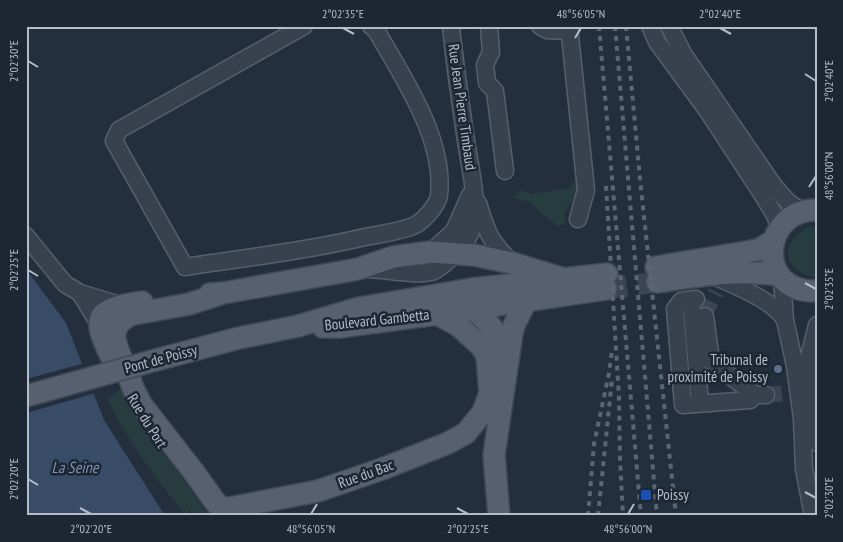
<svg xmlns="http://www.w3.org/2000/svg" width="843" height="542" font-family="'PT Sans Narrow',sans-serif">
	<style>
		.green { fill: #263c3f }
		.water { fill: #394c67 }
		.pier { fill: #242f3e }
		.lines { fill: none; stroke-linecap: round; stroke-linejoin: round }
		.minor-tunnel { stroke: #3a4453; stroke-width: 16; stroke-dasharray: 16 8; stroke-linecap: butt }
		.major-tunnel { stroke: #3a4453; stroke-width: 21; stroke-dasharray: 21 11; stroke-linecap: butt }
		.minor-casing { stroke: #565f6c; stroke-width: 19 }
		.major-casing { stroke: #414a57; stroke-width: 24 }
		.minor { stroke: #38414e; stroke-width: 16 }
		.major { stroke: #56606e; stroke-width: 21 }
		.rail { stroke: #5a6575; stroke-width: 4; stroke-dasharray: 5 5; stroke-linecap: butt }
		.major-bridge-casing { stroke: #414a57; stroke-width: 24; stroke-linecap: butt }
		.major-bridge { stroke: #56606e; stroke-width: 21 }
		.ticks { fill: none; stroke: #b4bcc9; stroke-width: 2 }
		.service-dot { fill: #5c6f8a; stroke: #1d2633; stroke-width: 2 }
		.transit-dot { fill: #1a4fb4; stroke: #1d2633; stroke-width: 2 }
		.labels { text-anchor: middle; stroke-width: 5; stroke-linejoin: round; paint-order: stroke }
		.street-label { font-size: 15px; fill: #b4bcc9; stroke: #1d2633 }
		.poi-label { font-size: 15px; fill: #b4bcc9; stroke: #1d2633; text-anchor: end }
		.water-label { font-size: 16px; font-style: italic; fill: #7c92b1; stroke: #1d2633 }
		.neatline { fill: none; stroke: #b4bcc9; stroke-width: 2 }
		.ticks-label { font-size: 12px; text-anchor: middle; fill: #b4bcc9 }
	</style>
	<rect width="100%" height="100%" fill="#242f3e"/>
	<!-- green -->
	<path class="green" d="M 576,180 L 578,180 C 579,184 579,189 579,192 C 576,205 559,204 566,224 L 558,226 L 538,211 L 532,203 L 513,198 L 520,190 L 532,194 L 569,188 Z
		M 809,227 L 817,227 L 816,277 C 782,273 778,242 809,227 Z
		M 121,389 L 125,391 L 153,437 L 210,516 L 194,516 L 189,509 L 188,515 L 186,516 C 156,479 128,441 107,399 Z"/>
	<!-- water -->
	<path class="water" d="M 26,269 L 66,323 L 104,420 L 165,516 L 26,516 Z"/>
	<!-- pier -->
	<path class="pier" d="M 85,363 L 96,393 L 26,413 L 26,379 Z"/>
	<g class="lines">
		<!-- minor-tunnel -->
		<path class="minor-tunnel" d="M 705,316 L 707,309 L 716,292
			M 766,395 L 788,393"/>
		<!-- major-tunnel -->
		<path class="major-tunnel" d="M 606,289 L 657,282"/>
		<defs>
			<path id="minor" d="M 304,26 L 119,130 L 114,141 L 185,267 C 245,258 305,251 365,237 C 380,234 398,232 413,226 C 422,223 438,205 439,195 C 445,138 403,78 376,30 L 371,26
				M 489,26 L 491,52 L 485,65 L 487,83 L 495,91 L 505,171
				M 540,26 L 547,30 L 570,31
				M 569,26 L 586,190 L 578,219
				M 650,26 L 657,42 L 707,110 L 762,194 L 776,217 L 779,231
				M 669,26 L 684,55 L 774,186 L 788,202 L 803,212
				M 478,203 C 487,233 490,241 512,263
				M 26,236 L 65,284 L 80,293 L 120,305
				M 431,252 L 454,231 L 470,195
				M 366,269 C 384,269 418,277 434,271 C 446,265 468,242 472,229 C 479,204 471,173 467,147 C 461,107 455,67 451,26
				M 712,275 C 735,286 772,299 785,320
				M 782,278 L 785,320 L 795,366 L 802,419 L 804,469 L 813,516
				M 80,293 L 99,324
				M 696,299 L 681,301 L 675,309 L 683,405 L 750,400 L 755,395
				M 691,300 L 700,403
				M 705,316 L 711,361 L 755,395 L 766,395
				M 817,325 L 808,362 L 817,443"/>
			<path id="major" d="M 817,210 C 762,208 753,293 817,291
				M 656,267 L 752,251 L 760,249 L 774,240
				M 657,282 C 698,276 738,269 779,275
				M 223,293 L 189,304 L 129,315 L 118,324 L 114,336 L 118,350 L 134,390 L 141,404 L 193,471 L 216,503 L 224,509 L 318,491 L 382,469 L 448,443 L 466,433 L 483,412 L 490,393 L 487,356 L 481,346 L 459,326 L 437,314
				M 210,294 L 223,293 L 358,269 L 393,257 L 431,252 L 474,255 L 512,263 L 564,279
				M 464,303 C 488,319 500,332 504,362
				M 323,327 L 339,327 L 437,314 L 606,289
				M 112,358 C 90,315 96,309 142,302
				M 152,361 L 239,338 L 298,326 L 359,308 L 472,289 L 607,274
				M 499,516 L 494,455 L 512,333 L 514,325 L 527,300"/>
		</defs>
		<!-- minor casing -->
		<use href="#minor" class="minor-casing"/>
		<!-- major casing -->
		<use href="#major" class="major-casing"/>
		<!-- minor -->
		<use href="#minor" class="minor"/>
		<!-- major -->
		<use href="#major" class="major"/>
		<!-- rail -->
		<path class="rail" d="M 599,26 L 641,516
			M 615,26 L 657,516
			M 626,26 L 640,179 L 676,516
			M 606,186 L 619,398 L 620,459 L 623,516
			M 588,516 L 594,444 L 609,373 L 612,350
			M 598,516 L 612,379"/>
		<defs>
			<path id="major-bridge" d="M 26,396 L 152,361"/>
		</defs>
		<!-- major-bridge casing -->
		<use href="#major-bridge" class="major-bridge-casing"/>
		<!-- major-bridge -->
		<use href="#major-bridge" class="major-bridge"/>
	</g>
	<!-- ticks -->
	<path class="ticks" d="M 343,28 L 354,34M 720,28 L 731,34M 575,38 L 581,28M 28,61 L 38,67M 805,74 L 816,81M 809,187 L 816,176M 28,270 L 38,276M 805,283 L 816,289M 28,479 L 38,485M 805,492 L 816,498M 80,508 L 91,514M 457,508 L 468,514M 311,514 L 317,504M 628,514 L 634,504"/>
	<!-- markers -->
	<circle class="service-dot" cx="778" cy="369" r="5"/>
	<rect class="transit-dot" x="640" y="489" width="12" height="12" rx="2.5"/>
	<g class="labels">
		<!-- street labels -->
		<g class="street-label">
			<text transform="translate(462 107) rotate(82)" y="5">Rue Jean Pierre Timbaud</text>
			<text transform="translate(377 320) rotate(-6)" y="5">Boulevard Gambetta</text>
			<text transform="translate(161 359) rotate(-15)" y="5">Pont de Poissy</text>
			<text transform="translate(147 421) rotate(58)" y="5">Rue du Port</text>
			<text transform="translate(366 474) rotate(-20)" y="5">Rue du Bac</text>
		</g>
		<!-- poi labels -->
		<g class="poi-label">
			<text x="768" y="365">Tribunal de<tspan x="768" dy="17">proximité de Poissy</tspan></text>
			<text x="657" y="500" text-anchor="start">Poissy</text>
		</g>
		<!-- water labels -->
		<g class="water-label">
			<text x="75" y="473">La Seine</text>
		</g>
	</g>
	<!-- border -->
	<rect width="843" height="542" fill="none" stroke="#1d2633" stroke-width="55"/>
	<rect x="28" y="28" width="788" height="486" class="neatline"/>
	<g class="ticks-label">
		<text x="343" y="18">2°02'35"E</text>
		<text x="581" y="18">48°56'05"N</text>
		<text x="720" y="18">2°02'40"E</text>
		<text transform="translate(14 61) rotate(-90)" y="4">2°02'30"E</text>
		<text transform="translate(829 81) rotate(-90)" y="4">2°02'40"E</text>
		<text transform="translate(829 176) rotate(-90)" y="4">48°56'00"N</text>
		<text transform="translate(14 270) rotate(-90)" y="4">2°02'25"E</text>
		<text transform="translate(829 289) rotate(-90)" y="4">2°02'35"E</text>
		<text transform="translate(14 479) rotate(-90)" y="4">2°02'20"E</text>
		<text transform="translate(829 498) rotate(-90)" y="4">2°02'30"E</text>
		<text x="91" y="533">2°02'20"E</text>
		<text x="311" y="533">48°56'05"N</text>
		<text x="468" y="533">2°02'25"E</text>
		<text x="628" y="533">48°56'00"N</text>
	</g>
</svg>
